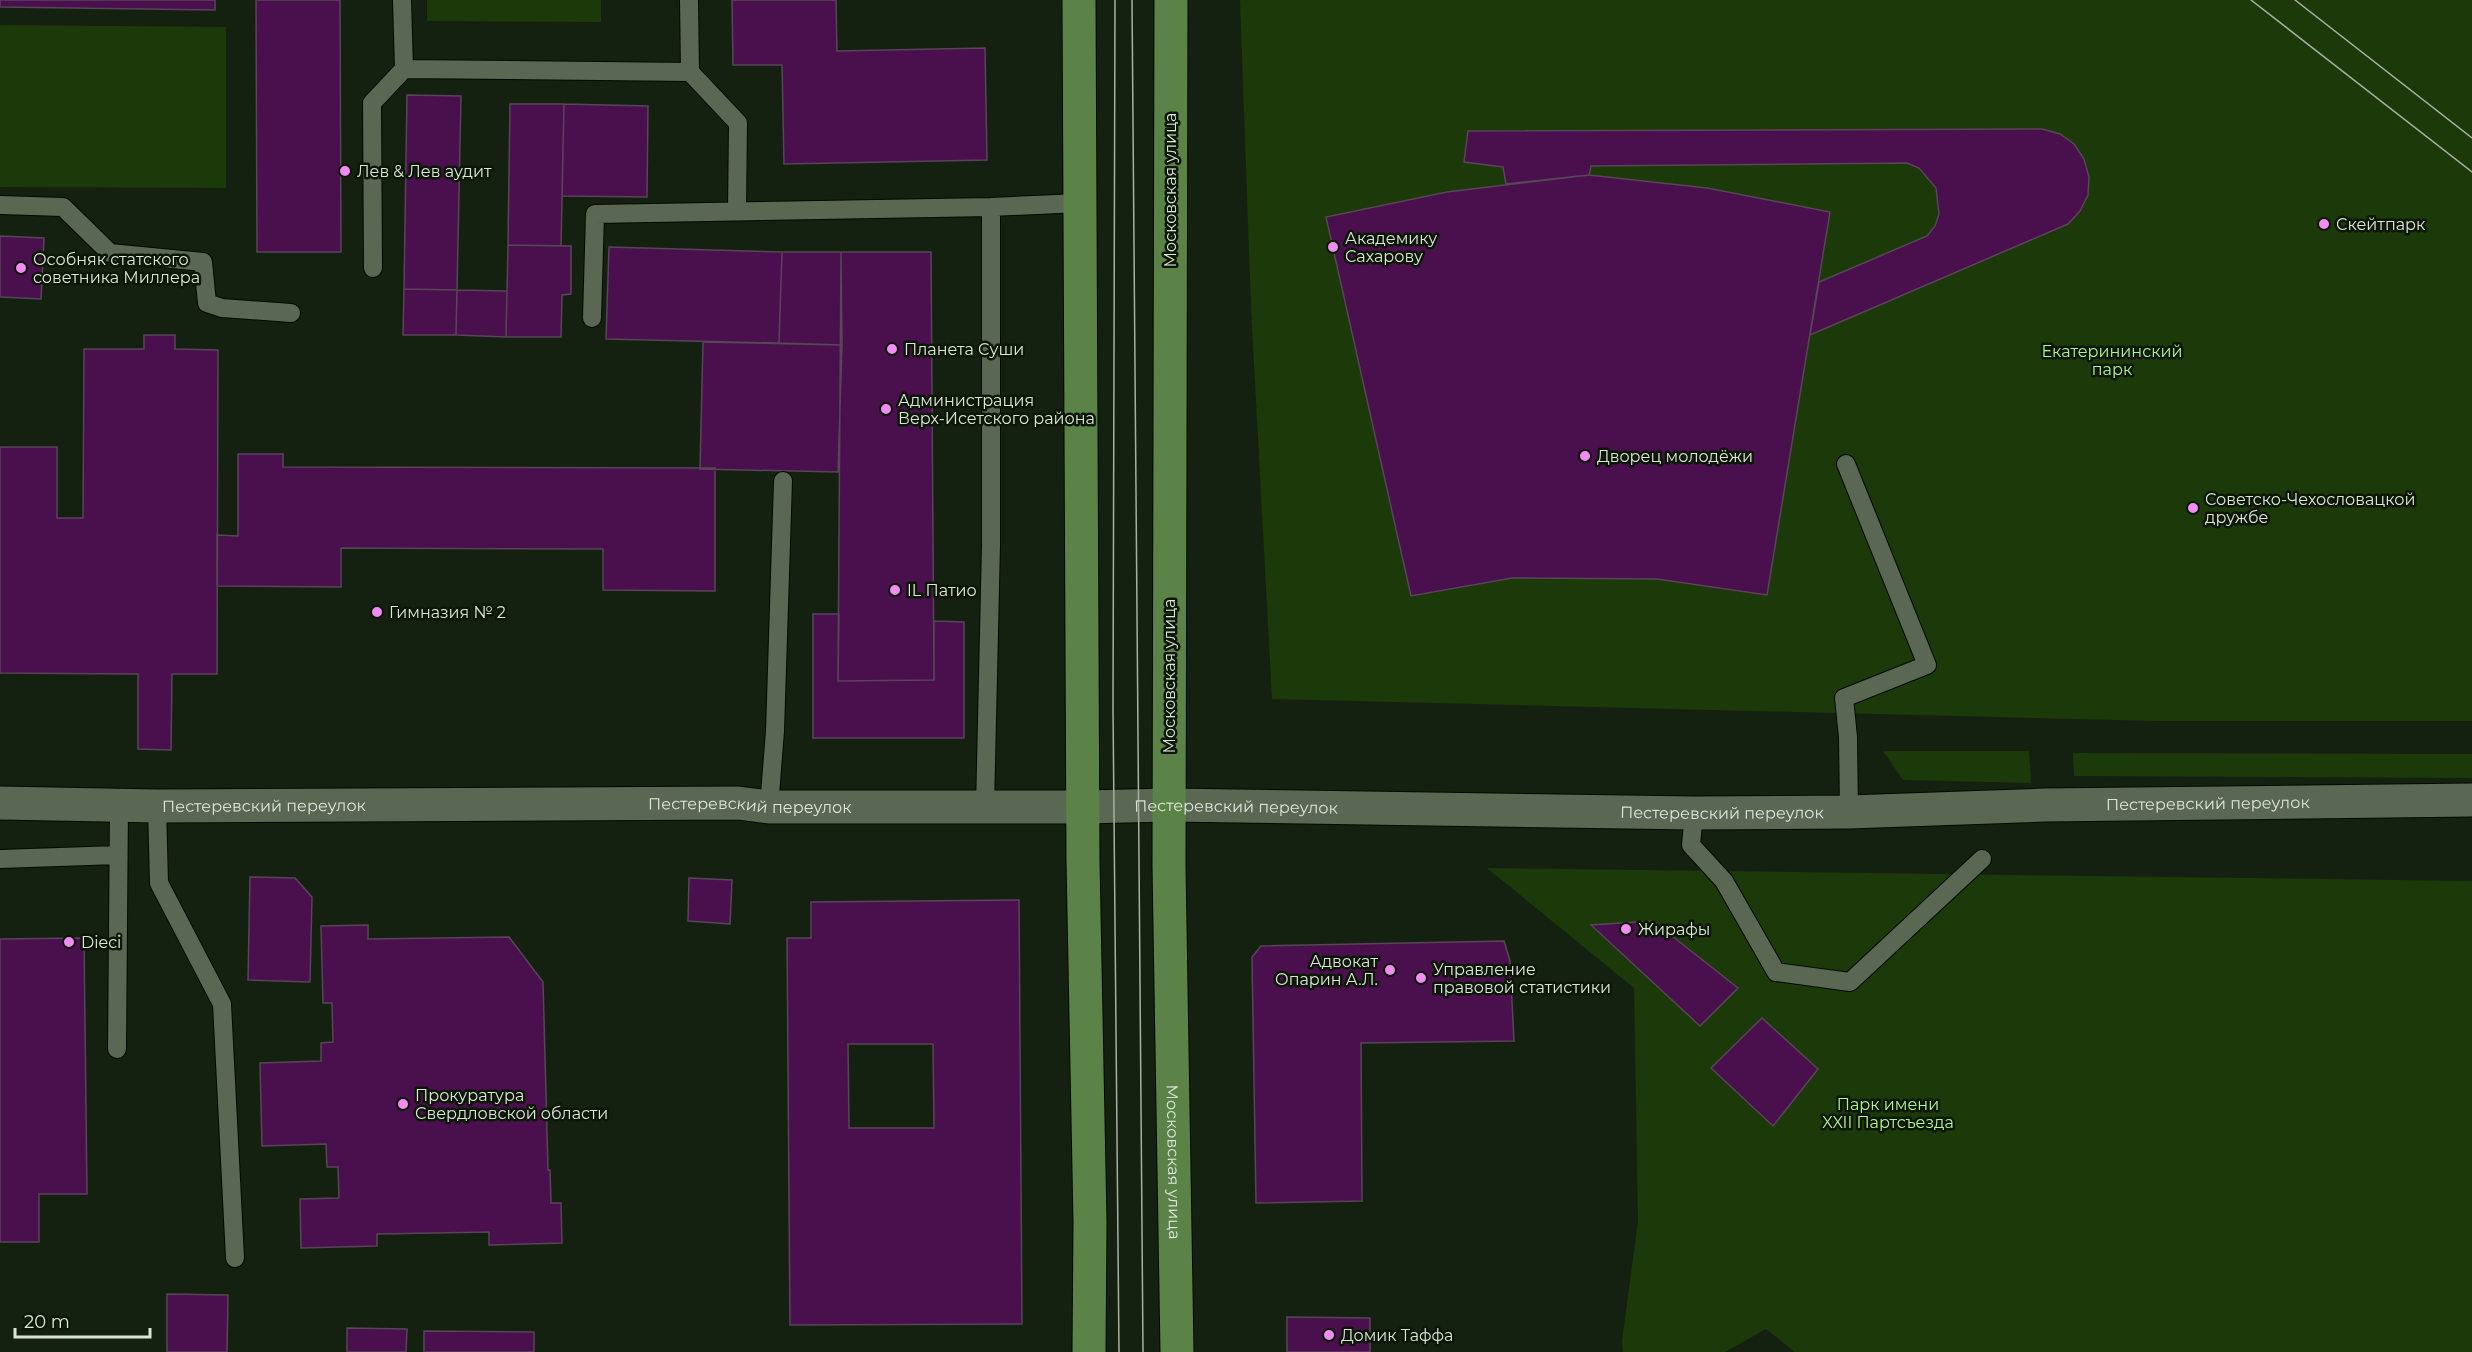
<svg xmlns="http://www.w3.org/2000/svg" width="2472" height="1352" font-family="Montserrat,sans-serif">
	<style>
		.green { fill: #1c3909 }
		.building { fill: #4a0f4d; stroke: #574657; stroke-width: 1.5; fill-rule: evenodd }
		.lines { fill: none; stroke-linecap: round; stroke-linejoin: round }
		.service-casing { stroke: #030a00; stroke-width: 20 }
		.minor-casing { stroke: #030a00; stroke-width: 35 }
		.secondary-casing { stroke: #030a00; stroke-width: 35 }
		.primary-casing { stroke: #030a00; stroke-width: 35 }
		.service { stroke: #5a6753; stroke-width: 18 }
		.minor { stroke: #5a6753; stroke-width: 33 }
		.secondary { stroke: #5a6753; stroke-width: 33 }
		.primary { stroke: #5c8347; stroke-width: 33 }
		.tram { stroke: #a7b0a3; stroke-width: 1.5 }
		.poi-dot { fill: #f18bf5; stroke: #0c1707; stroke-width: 2 }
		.labels { text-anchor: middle; stroke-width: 5; stroke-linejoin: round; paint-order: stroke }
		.poi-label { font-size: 16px; fill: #dde5d9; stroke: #0c1707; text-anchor: start }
		.street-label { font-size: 16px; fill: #dde5d9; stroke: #0c1707 }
		.park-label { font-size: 16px; fill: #b0f48e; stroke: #0c1707 }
	</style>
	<rect width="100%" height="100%" fill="#152110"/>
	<!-- green -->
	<path class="green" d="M 427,0 L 601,0 L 601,22 L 427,21 Z
		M 1240,0 L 2472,0 L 2472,721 L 2154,721 L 1272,699 L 1251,308 Z
		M 0,25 L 226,27 L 226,188 L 0,187 Z
		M 1883,751 L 2029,751 L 2031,783 L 1903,780 Z
		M 2073,753 L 2472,754 L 2472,778 L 2074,776 Z
		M 1487,868 L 2472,881 L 2472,1352 L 1795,1352 L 1766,1329 L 1725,1352 L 1623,1352 L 1622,1341 L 1638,1221 L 1634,988 Z"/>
	<!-- building -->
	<path class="building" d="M 0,0 L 215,0 L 215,10 L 0,7 Z
		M 256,0 L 340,0 L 341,252 L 257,252 Z
		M 732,0 L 836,0 L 837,51 L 985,48 L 987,160 L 784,164 L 782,65 L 733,65 Z
		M 407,95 L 461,96 L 457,290 L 404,289 Z
		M 510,104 L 564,104 L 561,246 L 508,245 Z
		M 564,104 L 648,106 L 647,197 L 562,196 Z
		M 2042,129 L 2060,134 L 2074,144 L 2084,159 L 2089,177 L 2088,195 L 2080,211 L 2068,224 L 1810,335 L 1819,282 L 1927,236 L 1935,226 L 1939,214 L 1936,188 L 1919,168 L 1907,163 L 1591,166 L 1589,175 L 1506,184 L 1503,167 L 1464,162 L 1468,131 Z
		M 1589,175 L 1707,188 L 1830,212 L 1767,595 L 1657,579 L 1512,578 L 1411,596 L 1326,217 L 1447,192 Z
		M 0,236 L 44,238 L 41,299 L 0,297 Z
		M 508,245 L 571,246 L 571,294 L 562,295 L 561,337 L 506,337 Z
		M 609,247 L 782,252 L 779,343 L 606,339 Z
		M 782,252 L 841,252 L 842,345 L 779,343 Z
		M 841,252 L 931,252 L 934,680 L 838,681 Z
		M 404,289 L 457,290 L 456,335 L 403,335 Z
		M 457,290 L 507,291 L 506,337 L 456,335 Z
		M 144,335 L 175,335 L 175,349 L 218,350 L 217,674 L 172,674 L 171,750 L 138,749 L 138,674 L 0,673 L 0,447 L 57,447 L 57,518 L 83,518 L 84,349 L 144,349 Z
		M 703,342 L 842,345 L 838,472 L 700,469 Z
		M 238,454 L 283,454 L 283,467 L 715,468 L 715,591 L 603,590 L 603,549 L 341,548 L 341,587 L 217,586 L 217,535 L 238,536 Z
		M 813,614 L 839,614 L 838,681 L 934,680 L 934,621 L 964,622 L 964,738 L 813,738 Z
		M 250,877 L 295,878 L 312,897 L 310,982 L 248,980 Z
		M 689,878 L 732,880 L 730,924 L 688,921 Z
		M 1019,900 L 1022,1324 L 790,1325 L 787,938 L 811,938 L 811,902 ZM 848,1044 L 933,1044 L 934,1128 L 849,1128 Z
		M 1653,921 L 1738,988 L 1700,1026 L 1591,925 Z
		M 368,925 L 368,939 L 509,937 L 543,982 L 548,1170 L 550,1170 L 551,1203 L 561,1203 L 562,1243 L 489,1245 L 489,1232 L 377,1234 L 377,1246 L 301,1248 L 300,1199 L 339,1198 L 338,1167 L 327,1167 L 326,1144 L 262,1146 L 260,1063 L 321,1061 L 321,1043 L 333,1042 L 332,1003 L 323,1003 L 321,926 Z
		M 84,938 L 87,1194 L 39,1194 L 39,1242 L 0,1242 L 0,939 Z
		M 1504,941 L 1510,961 L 1514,1041 L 1361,1043 L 1362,1201 L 1256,1203 L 1252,957 L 1261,946 Z
		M 1762,1018 L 1818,1069 L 1773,1126 L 1711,1068 Z
		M 167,1294 L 228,1295 L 227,1352 L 167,1352 Z
		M 1287,1317 L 1370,1318 L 1370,1352 L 1287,1352 Z
		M 347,1328 L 407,1329 L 406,1352 L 347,1352 Z
		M 424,1331 L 534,1332 L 534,1352 L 424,1352 Z"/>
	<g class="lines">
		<defs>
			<path id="service" d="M 402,0 L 404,69
				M 689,0 L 690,72 L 738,123 L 737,210
				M 0,205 L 63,207 L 110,253 L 203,262 L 207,303 L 222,308 L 291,313
				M 373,268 L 372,103 L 404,69 L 690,72
				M 592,318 L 595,214 L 991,207 L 1080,203
				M 1846,464 L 1927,665 L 1844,698 L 1848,737 L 1849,812
				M 157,806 L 159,883 L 222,1004 L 235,1258
				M 769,807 L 775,731 L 783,481
				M 985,808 L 991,544 L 991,207
				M 1694,813 L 1691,845 L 1724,881 L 1776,972 L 1850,982 L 1982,859
				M 0,859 L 118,855
				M 117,1049 L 119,805"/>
			<g id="minor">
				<path id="s1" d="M 0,803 L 157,806 L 738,803 L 769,807 L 1083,807"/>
			</g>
			<g id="secondary">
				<path id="s2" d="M 1083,807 L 1169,805 L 1694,813 L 1849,812 L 2045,805 L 2472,800"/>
			</g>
			<g id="primary">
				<path d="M 1079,0 L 1083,861 L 1090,1222 L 1089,1352"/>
				<path id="s3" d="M 1171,0 L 1169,866 L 1177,1352"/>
			</g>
		</defs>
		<!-- service casing -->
		<use href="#service" class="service-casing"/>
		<!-- minor casing -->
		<use href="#minor" class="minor-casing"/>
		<!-- secondary casing -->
		<use href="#secondary" class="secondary-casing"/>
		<!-- primary casing -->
		<use href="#primary" class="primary-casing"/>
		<!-- service -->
		<use href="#service" class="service"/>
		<!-- minor -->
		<use href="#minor" class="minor"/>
		<!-- secondary -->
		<use href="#secondary" class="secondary"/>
		<!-- primary -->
		<use href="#primary" class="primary"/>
		<!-- tram -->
		<path class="tram" d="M 1115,0 L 1113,708 L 1119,1352
			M 1132,0 L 1143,1352
			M 2251,0 L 2472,172
			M 2295,0 L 2472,138"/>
	</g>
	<!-- markers -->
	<g class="poi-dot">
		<circle cx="345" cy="171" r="6"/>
		<circle cx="2324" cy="224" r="6"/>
		<circle cx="1333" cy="247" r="6"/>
		<circle cx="21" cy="268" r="6"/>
		<circle cx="892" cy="349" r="6"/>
		<circle cx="886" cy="409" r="6"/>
		<circle cx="1585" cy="456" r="6"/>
		<circle cx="2193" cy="508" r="6"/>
		<circle cx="895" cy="590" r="6"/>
		<circle cx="377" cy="612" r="6"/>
		<circle cx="1626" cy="929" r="6"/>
		<circle cx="69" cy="942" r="6"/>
		<circle cx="1390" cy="970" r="6"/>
		<circle cx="1421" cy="978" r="6"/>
		<circle cx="403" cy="1104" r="6"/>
		<circle cx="1329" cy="1335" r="6"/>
	</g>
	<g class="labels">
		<!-- poi labels -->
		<g class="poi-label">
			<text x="357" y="177">Лев &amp; Лев аудит</text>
			<text x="2336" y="230">Скейтпарк</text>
			<text x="1345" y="244">Академику<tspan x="1345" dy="18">Сахарову</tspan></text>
			<text x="33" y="265">Особняк статского<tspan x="33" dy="18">советника Миллера</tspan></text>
			<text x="904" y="355">Планета Суши</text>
			<text x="898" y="406">Администрация<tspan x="898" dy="18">Верх-Исетского района</tspan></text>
			<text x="1597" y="462">Дворец молодёжи</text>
			<text x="2205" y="505">Советско-Чехословацкой<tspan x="2205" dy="18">дружбе</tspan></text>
			<text x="907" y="596">IL Патио</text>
			<text x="389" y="618">Гимназия № 2</text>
			<text x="1638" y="935">Жирафы</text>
			<text x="81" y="948">Dieci</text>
			<text x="1378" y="967" text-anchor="end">Адвокат<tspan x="1378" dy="18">Опарин А.Л.</tspan></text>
			<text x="1433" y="975">Управление<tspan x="1433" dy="18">правовой статистики</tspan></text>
			<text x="415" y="1101">Прокуратура<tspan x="415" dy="18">Свердловской области</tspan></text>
			<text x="1341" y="1341">Домик Таффа</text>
		</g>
		<!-- street labels -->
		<g class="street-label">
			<text transform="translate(1170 190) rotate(-90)" y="6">Московская улица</text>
			<text transform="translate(1169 676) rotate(-90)" y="6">Московская улица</text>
			<text dy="6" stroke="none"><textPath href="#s2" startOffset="1125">Пестеревский переулок</textPath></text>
			<text dy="6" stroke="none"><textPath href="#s1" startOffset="264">Пестеревский переулок</textPath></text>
			<text dy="6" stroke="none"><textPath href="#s1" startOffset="750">Пестеревский переулок</textPath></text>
			<text dy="6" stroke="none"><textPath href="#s2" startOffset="153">Пестеревский переулок</textPath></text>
			<text dy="6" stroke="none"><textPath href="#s2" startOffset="639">Пестеревский переулок</textPath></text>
			<text dy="6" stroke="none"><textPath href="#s3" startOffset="1162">Московская улица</textPath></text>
		</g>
		<!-- park labels -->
		<g class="park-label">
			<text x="2112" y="357">Екатерининский<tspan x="2112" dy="18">парк</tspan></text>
			<text x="1888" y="1110">Парк имени<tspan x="1888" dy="18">XXII Партсъезда</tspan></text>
		</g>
	</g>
	<!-- scale -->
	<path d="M15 1328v9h135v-9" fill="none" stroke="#dde5d9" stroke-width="3"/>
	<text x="24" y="1328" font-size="18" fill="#dde5d9" stroke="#0c1707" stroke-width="4.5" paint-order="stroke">20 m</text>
</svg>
